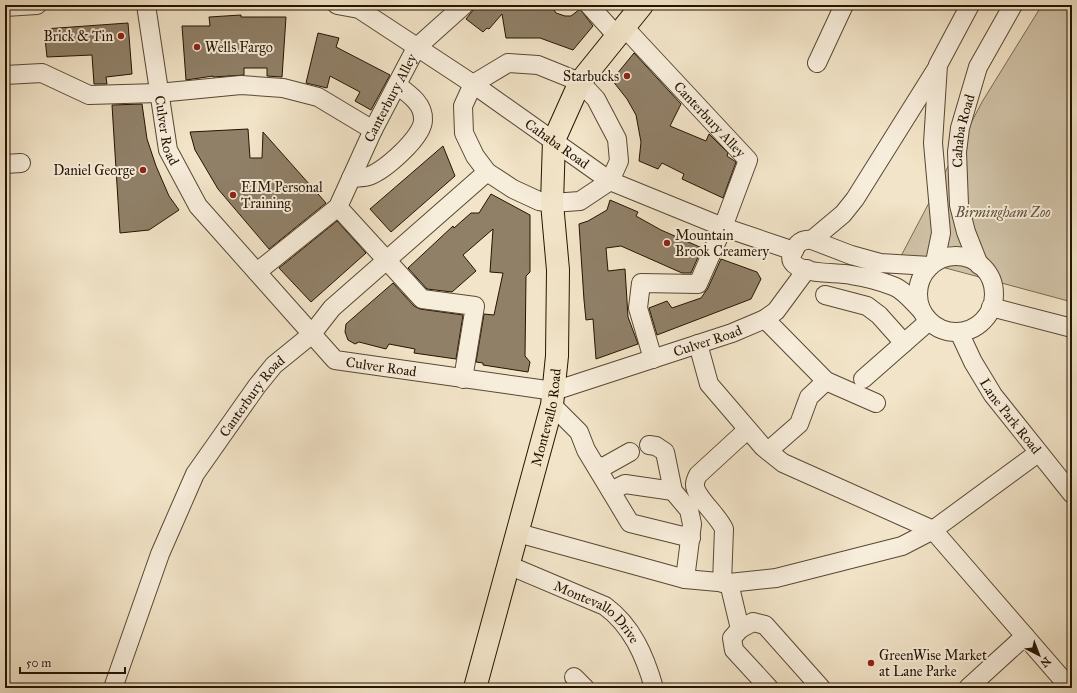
<svg xmlns="http://www.w3.org/2000/svg" width="1077" height="693" font-family="'IM FELL Great Primer',serif">
	<style>
		.green { fill: #cfc1a6; stroke: #7a6a53 }
		.building { fill: #908068; stroke: #251400 }
		.lines { fill: none; stroke-linecap: round; stroke-linejoin: round }
		.minor-casing { stroke: #584832; stroke-width: 20 }
		.major-casing { stroke: #251400; stroke-width: 24 }
		.minor { stroke: #f7eddb; stroke-width: 18 }
		.major { stroke: #f2e4c8; stroke-width: 22 }
		.poi-dot { fill: #8f2418; stroke: #f7eddb; stroke-width: 1.5 }
		.labels { text-anchor: middle; stroke-width: 4; stroke-linejoin: round; paint-order: stroke }
		.poi-label { font-size: 14px; fill: #251400; stroke: #f7eddb; text-anchor: start }
		.street-label { font-size: 14px; fill: #251400; stroke: #f7eddb }
		.park-label { font-size: 14px; font-style: italic; fill: #60513a; stroke: #f7eddb }
	</style>
	<rect width="100%" height="100%" fill="#f2e4c8"/>
	<filter id="stains"><feTurbulence type="fractalNoise" baseFrequency=".005" numOctaves="4"/><feColorMatrix values="0 0 0 0 .2 0 0 0 0 .09 0 0 0 0 .02 0 0 0 .5 -.17"/></filter>
	<radialGradient id="worn" r=".72"><stop offset=".6" stop-color="#630" stop-opacity="0"/><stop offset="1" stop-color="#630" stop-opacity=".3"/></radialGradient>
	<!-- green -->
	<path class="green" d="M 1042,5 L 1072,5 L 1072,302 L 901,256 L 982,102 Z"/>
	<!-- building -->
	<path class="building" d="M 474,5 L 551,5 L 556,13 L 565,16 L 571,16 L 580,9 L 593,26 L 573,50 L 540,38 L 506,38 L 502,14 L 489,29 L 487,28 L 483,32 L 466,19 L 474,9 Z
		M 241,15 L 241,17 L 286,17 L 282,77 L 267,76 L 267,68 L 244,68 L 244,75 L 213,77 L 213,76 L 186,80 L 182,26 L 210,26 L 209,17 Z
		M 128,23 L 132,74 L 106,77 L 107,84 L 94,84 L 92,55 L 47,57 L 44,29 Z
		M 318,33 L 339,38 L 336,47 L 390,75 L 371,110 L 355,101 L 360,92 L 330,76 L 327,88 L 306,83 Z
		M 634,53 L 681,104 L 670,126 L 706,141 L 709,134 L 728,153 L 727,156 L 736,162 L 723,198 L 682,179 L 684,174 L 662,163 L 658,169 L 639,161 L 641,142 L 636,115 L 627,99 L 612,80 Z
		M 142,104 L 147,139 L 156,166 L 169,196 L 179,210 L 149,230 L 120,233 L 112,105 Z
		M 248,129 L 250,158 L 262,158 L 263,132 L 326,203 L 269,249 L 218,189 L 195,150 L 190,132 Z
		M 443,146 L 455,176 L 391,232 L 370,209 Z
		M 491,194 L 530,215 L 530,272 L 526,276 L 525,356 L 530,362 L 528,372 L 483,365 L 483,363 L 476,362 L 484,314 L 494,315 L 503,273 L 490,272 L 493,229 L 463,255 L 476,271 L 452,292 L 427,289 L 408,268 L 453,226 L 454,228 L 471,213 L 479,213 Z
		M 610,200 L 638,212 L 636,216 L 661,230 L 702,248 L 691,273 L 682,273 L 621,246 L 606,248 L 608,271 L 625,269 L 628,317 L 638,344 L 596,359 L 593,319 L 586,320 L 584,300 L 579,224 L 588,221 L 607,210 Z
		M 337,221 L 366,253 L 311,302 L 279,268 Z
		M 721,259 L 757,272 L 761,279 L 751,299 L 657,335 L 649,308 L 667,301 L 672,308 L 701,298 L 708,288 Z
		M 393,283 L 414,306 L 420,309 L 463,315 L 456,359 L 414,353 L 415,349 L 389,344 L 386,349 L 359,342 L 355,344 L 348,340 L 345,332 L 346,324 Z"/>
	<g class="lines">
		<defs>
			<g id="minor">
				<path id="s1" d="M 146,5 L 168,150 L 198,206 L 335,360 L 554,391 L 732,333 L 765,319 L 776,311 L 807,269"/>
				<path id="s2" d="M 337,5 L 359,9 L 473,84 L 610,181 L 723,227 L 794,251"/>
				<path d="M 589,5 L 617,36"/>
				<path d="M 5,7 L 37,5"/>
				<path id="s3" d="M 624,27 L 748,160 L 723,227 L 698,284 L 641,283 L 638,308 L 653,359"/>
				<path d="M 508,63 L 538,65 L 580,82 L 596,99 L 617,139 L 619,161 L 610,181 L 580,201 L 552,203 L 539,201 L 513,189 L 487,172 L 475,156 L 464,133 L 463,106 L 473,84 Z"/>
				<path d="M 817,63 L 844,5"/>
				<path d="M 5,75 L 42,73 L 89,95 L 158,93 L 241,85 L 283,88 L 318,97 L 373,130"/>
				<path d="M 5,164 L 21,163"/>
				<path d="M 351,178 C 357,177 364,178 369,176 C 385,170 423,137 423,120 C 424,104 409,94 397,85"/>
				<path d="M 338,207 L 422,299 L 475,306 L 463,379"/>
				<path d="M 812,240 L 843,214 L 855,199 L 937,68"/>
				<circle cx="956" cy="294" r="38"/>
				<path d="M 935,262 L 941,233 L 933,143 L 938,65 L 970,5"/>
				<path id="s4" d="M 979,265 L 966,232 L 959,205 L 957,152 L 960,128 L 978,67 L 1013,5"/>
				<path id="s5" d="M 257,272 L 338,207 L 373,130 L 416,48 L 464,5"/>
				<path d="M 825,295 L 867,306 L 879,315 L 904,343"/>
				<path d="M 991,307 L 1072,328"/>
				<path d="M 921,310 C 913,302 904,290 893,286 C 880,281 865,277 851,275 C 836,272 806,275 794,264 C 788,258 794,249 798,244 C 802,240 806,239 812,240 L 851,255 L 880,263 L 930,266"/>
				<path d="M 765,319 L 826,381 L 876,403"/>
				<path id="s6" d="M 959,332 L 973,362 L 993,395 L 1072,494"/>
				<path d="M 698,344 L 709,384 L 763,447 L 783,463 L 933,530 L 1070,688"/>
				<path d="M 863,379 L 929,321"/>
				<path d="M 552,405 L 579,432 L 586,450 L 630,523 L 691,538"/>
				<path d="M 649,445 L 656,446 L 665,452 L 673,491 L 689,510 L 692,524 L 685,579"/>
				<path d="M 768,451 L 799,424 L 809,397 L 826,381"/>
				<path d="M 597,467 L 605,466 L 630,452"/>
				<path d="M 611,491 L 625,484 L 673,491"/>
				<path d="M 518,533 L 685,579 L 729,583 L 740,629 L 732,638 L 734,650 L 769,688"/>
				<path id="s7" d="M 508,565 L 605,606 C 632,626 645,656 654,688"/>
				<path d="M 722,583 L 724,529 C 719,516 694,496 695,484 C 695,481 697,477 698,475 L 747,430"/>
				<path d="M 729,583 L 776,578 L 902,546 L 933,530 L 1038,453"/>
				<path d="M 740,629 L 753,622 L 765,625 L 821,688"/>
				<path d="M 574,677 L 585,688"/>
				<path id="s8" d="M 113,688 L 160,554 L 195,474 L 257,386 L 274,365 L 311,335 L 332,308 L 487,172"/>
				<path d="M 968,688 L 1025,636"/>
			</g>
			<g id="major">
				<path id="s9" d="M 475,688 L 552,405 L 557,356 L 558,270 L 552,203 L 554,140 L 580,82 L 642,5"/>
			</g>
		</defs>
		<!-- minor casing -->
		<use href="#minor" class="minor-casing"/>
		<!-- major casing -->
		<use href="#major" class="major-casing"/>
		<!-- minor -->
		<use href="#minor" class="minor"/>
		<!-- major -->
		<use href="#major" class="major"/>
	</g>
	<!-- markers -->
	<g class="poi-dot">
		<circle cx="121" cy="36" r="4"/>
		<circle cx="197" cy="47" r="4"/>
		<circle cx="627" cy="76" r="4"/>
		<circle cx="143" cy="170" r="4"/>
		<circle cx="233" cy="195" r="4"/>
		<circle cx="667" cy="243" r="4"/>
		<circle cx="871" cy="663" r="4"/>
	</g>
	<g class="labels">
		<!-- poi labels -->
		<g class="poi-label">
			<text x="113" y="41" text-anchor="end">Brick &amp; Tin</text>
			<text x="205" y="52">Wells Fargo</text>
			<text x="619" y="81" text-anchor="end">Starbucks</text>
			<text x="135" y="175" text-anchor="end">Daniel George</text>
			<text x="241" y="192">EIM Personal<tspan x="241" dy="16">Training</tspan></text>
			<text x="675" y="240">Mountain<tspan x="675" dy="16">Brook Creamery</tspan></text>
			<text x="879" y="660">GreenWise Market<tspan x="879" dy="16">at Lane Parke</tspan></text>
		</g>
		<!-- street labels -->
		<g class="street-label">
			<text dy="5" stroke="none"><textPath href="#s5" startOffset="225">Canterbury Alley</textPath></text>
			<text dy="5" stroke="none"><textPath href="#s3" startOffset="126">Canterbury Alley</textPath></text>
			<text dy="5" stroke="none"><textPath href="#s1" startOffset="127">Culver Road</textPath></text>
			<text dy="5" stroke="none"><textPath href="#s4" startOffset="138">Cahaba Road</textPath></text>
			<text dy="5" stroke="none"><textPath href="#s2" startOffset="262">Cahaba Road</textPath></text>
			<text dy="5" stroke="none"><textPath href="#s1" startOffset="799">Culver Road</textPath></text>
			<text dy="5" stroke="none"><textPath href="#s1" startOffset="463">Culver Road</textPath></text>
			<text dy="5" stroke="none"><textPath href="#s8" startOffset="326">Canterbury Road</textPath></text>
			<text dy="5" stroke="none"><textPath href="#s6" startOffset="99">Lane Park Road</textPath></text>
			<text dy="5" stroke="none"><textPath href="#s9" startOffset="280">Montevallo Road</textPath></text>
			<text dy="5" stroke="none"><textPath href="#s7" startOffset="102">Montevallo Drive</textPath></text>
		</g>
		<!-- park labels -->
		<g class="park-label">
			<text x="1003" y="217">Birmingham Zoo</text>
		</g>
	</g>
	<!-- margin -->
	<rect width="1077" height="693" fill="none" stroke="#f2e4c8" stroke-width="20"/>
	<rect x="6" y="6" width="1065" height="681" fill="none" stroke="#251400" stroke-width="2"/>
	<rect x="10" y="10" width="1057" height="673" fill="none" stroke="#251400"/>
	<!-- north arrow -->
	<g transform="translate(1039 655) rotate(138)" stroke="#f7eddb" stroke-width="3" paint-order="stroke">
	<path d="M0-3L7 15L0 10L-7 15Z" fill="#251400"/>
	<text y="-6" font-size="11" font-weight="bold" text-anchor="middle" fill="#251400">N</text>
	</g>
	<!-- scale -->
	<path d="M20 667v6h105v-6" fill="none" stroke="#251400" stroke-width="2"/>
	<text x="26" y="667" font-size="12" fill="#251400" stroke="#f7eddb" stroke-width="3" paint-order="stroke">50 m</text>
	<rect width="100%" height="100%" filter="url(#stains)"/>
	<rect width="100%" height="100%" fill="url(#worn)"/>
</svg>
